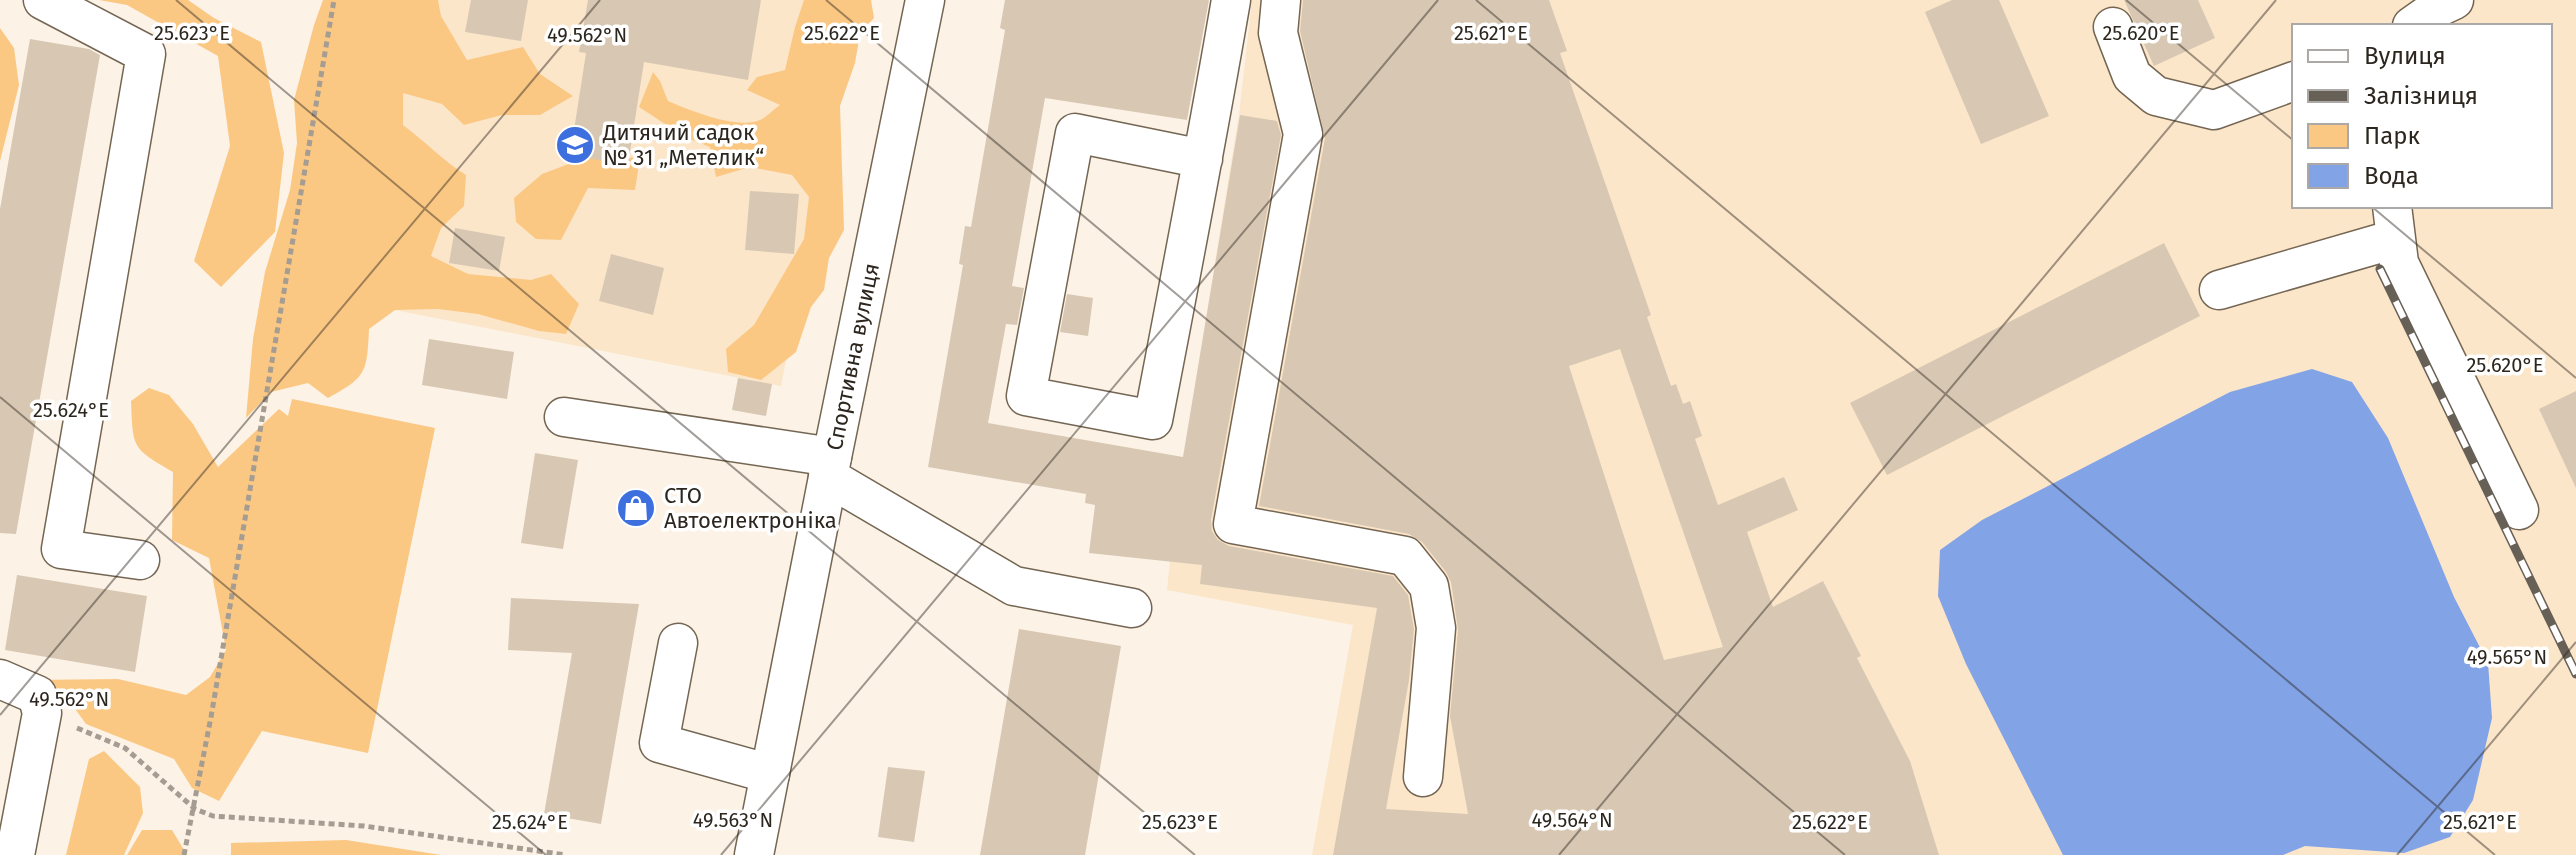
<svg xmlns="http://www.w3.org/2000/svg" width="2576" height="855" font-family="'Fira Sans',sans-serif">
	<style>
		.built { fill: #fce6ca; fill-rule: evenodd }
		.green { fill: #fbc884 }
		.water { fill: #82a3e6 }
		.building { fill: #d8c8b3; fill-rule: evenodd }
		.lines { fill: none; stroke-linecap: round; stroke-linejoin: round }
		.minor-casing { stroke: #746653; stroke-width: 41 }
		.path { stroke: #a59d92; stroke-width: 5; stroke-dasharray: 6 4; stroke-linecap: butt }
		.minor { stroke: #fff; stroke-width: 38 }
		.rail-casing { stroke: #676057; stroke-width: 9 }
		.rail { stroke: #fff; stroke-width: 6; stroke-dasharray: 18; stroke-linecap: butt }
		.ticks { fill: none; stroke: #2c261e; stroke-width: 2; stroke-opacity: 0.45 }
		.labels { text-anchor: middle; stroke-width: 7; stroke-linejoin: round; paint-order: stroke }
		.poi-label { font-size: 22px; fill: #2c261e; stroke: #fff; text-anchor: start }
		.street-label { font-size: 22px; fill: #2c261e; stroke: #fff }
		.ticks-label { font-size: 20px; text-anchor: middle; fill: #2c261e; stroke: #fff; stroke-width: 7; stroke-linejoin: round; paint-order: stroke }
	</style>
	<rect width="100%" height="100%" fill="#fcf2e6"/>
	<!-- built -->
	<path class="built" d="M 350,0 L 857,0 L 781,386 L 293,290 Z
		M 1252,0 L 2576,0 L 2576,855 L 1312,855 L 1353,625 L 1167,590 L 1175,510 L 1239,114 ZM 2294,26 L 2550,26 L 2550,206 L 2294,206 Z"/>
	<!-- green -->
	<path class="green" d="M 99,0 L 188,0 L 214,18 L 261,42 L 284,153 L 275,232 L 221,287 L 194,261 L 230,146 L 218,56 L 127,5 Z
		M 323,0 L 438,0 L 441,16 L 467,60 L 523,47 L 540,74 L 573,96 L 540,115 L 502,115 L 464,125 L 442,104 L 403,93 L 403,125 C 426,142 442,160 466,175 L 464,206 L 441,228 L 431,256 L 468,274 L 531,280 L 551,274 L 579,304 L 566,334 L 539,331 L 478,314 L 438,309 L 395,310 L 369,329 C 367,372 367,377 328,398 L 308,383 L 271,392 L 246,418 L 253,339 L 265,272 L 290,190 L 297,143 L 294,100 L 314,25 Z
		M 804,0 L 871,0 L 874,18 L 860,34 L 855,63 L 840,106 L 844,230 L 829,258 L 824,290 L 811,307 L 796,352 L 761,380 L 728,372 L 726,349 L 754,325 L 804,239 L 809,197 L 792,175 L 750,167 L 716,177 L 710,147 L 685,137 L 639,107 L 653,72 L 660,81 L 668,101 C 689,110 737,130 760,120 C 767,117 774,109 780,105 L 747,90 L 757,77 L 785,70 L 795,27 Z
		M 0,28 L 14,48 L 19,85 L 0,161 Z
		M 590,156 L 640,158 L 635,190 L 588,188 L 561,240 L 536,239 L 516,222 L 514,198 L 542,174 Z
		M 149,388 L 169,395 L 193,424 L 218,467 L 279,409 L 288,416 L 292,399 L 435,428 L 368,753 L 262,731 L 219,801 L 192,788 L 174,759 L 86,724 L 68,699 L 32,680 L 118,679 L 186,695 L 210,677 L 226,650 L 209,558 L 172,540 L 173,472 C 132,448 133,449 131,401 Z
		M 104,751 L 140,787 L 143,813 L 124,855 L 66,855 L 89,759 Z
		M 142,830 L 172,830 L 187,855 L 127,855 Z
		M 346,840 L 441,855 L 231,855 L 231,843 Z"/>
	<!-- water -->
	<path class="water" d="M 2312,369 L 2352,382 L 2388,438 L 2454,597 L 2488,663 L 2492,718 L 2473,800 L 2450,837 L 2404,853 L 2305,846 L 2283,855 L 2063,855 L 1966,664 L 1938,596 L 1940,550 L 1982,520 L 2230,392 Z"/>
	<!-- building -->
	<path class="building" d="M 471,0 L 528,0 L 521,41 L 465,32 Z
		M 588,0 L 761,0 L 748,80 L 644,62 L 628,164 L 570,156 L 586,53 L 579,52 Z
		M 1005,0 L 1209,0 L 1187,120 L 1045,98 L 1012,286 L 1024,288 L 1017,325 L 1006,324 L 988,423 L 1183,457 L 1240,115 L 1277,121 L 1281,135 L 1211,520 L 1212,531 L 1218,540 L 1229,546 L 1393,576 L 1408,595 L 1414,629 L 1409,680 L 1386,809 L 1468,814 L 1450,716 L 1458,630 L 1451,582 L 1446,572 L 1422,542 L 1409,534 L 1259,506 L 1325,138 L 1300,31 L 1303,0 L 1549,0 L 1567,51 L 1560,53 L 1651,315 L 1647,317 L 1671,386 L 1676,384 L 1683,404 L 1690,401 L 1702,436 L 1695,439 L 1718,505 L 1784,477 L 1798,510 L 1747,532 L 1773,607 L 1823,581 L 1861,656 L 1857,658 L 1910,761 L 1939,855 L 1333,855 L 1377,608 L 1200,584 L 1202,565 L 1089,553 L 1095,505 L 1085,503 L 1086,494 L 928,467 L 963,265 L 959,264 L 965,226 L 971,227 L 1005,30 L 1000,28 ZM 1620,349 L 1723,647 L 1664,660 L 1569,366 Z
		M 1952,0 L 1999,0 L 2049,116 L 1981,144 L 1925,12 Z
		M 2124,0 L 2198,0 L 2215,38 L 2154,66 Z
		M 30,39 L 89,49 L 100,55 L 16,534 L 0,533 L 0,209 Z
		M 750,191 L 799,194 L 794,254 L 745,250 Z
		M 455,228 L 505,237 L 499,271 L 449,263 Z
		M 2164,243 L 2200,316 L 1887,475 L 1850,403 Z
		M 611,254 L 664,268 L 653,315 L 599,301 Z
		M 1067,294 L 1093,298 L 1088,336 L 1060,332 Z
		M 429,339 L 514,352 L 507,399 L 422,385 Z
		M 738,378 L 772,384 L 766,416 L 732,410 Z
		M 2576,391 L 2576,488 L 2539,409 Z
		M 535,453 L 578,460 L 563,549 L 521,543 Z
		M 17,575 L 147,596 L 135,672 L 5,650 Z
		M 511,598 L 639,604 L 601,824 L 544,814 L 572,653 L 508,650 Z
		M 1019,629 L 1121,646 L 1085,855 L 980,855 Z
		M 888,767 L 925,771 L 914,842 L 878,837 Z"/>
	<g class="lines">
		<defs>
			<g id="minor">
				<path d="M 43,0 L 146,54 L 61,549 L 140,560"/>
				<path d="M 1281,0 L 1278,33 L 1303,134 L 1233,524 L 1405,556 L 1429,586 L 1436,628 L 1423,777"/>
				<path d="M 2412,26 L 2439,7 L 2454,0"/>
				<path d="M 2113,27 L 2132,76 L 2156,96 L 2214,110 L 2294,81"/>
				<path d="M 1203,159 L 1075,133 L 1026,396 L 1153,420 C 1180,280 1207,140 1231,0"/>
				<path d="M 2392,206 L 2399,263 L 2519,510"/>
				<path d="M 2219,290 L 2395,239"/>
				<path d="M 564,417 L 832,457"/>
				<path d="M 828,477 L 1014,586 L 1132,608"/>
				<path d="M 678,643 L 659,743 L 770,774"/>
				<path d="M 0,679 L 37,695 L 42,713 L 15,855"/>
				<path id="s1" d="M 754,855 L 832,457 L 925,0"/>
			</g>
		</defs>
		<!-- minor casing -->
		<use href="#minor" class="minor-casing"/>
		<!-- path -->
		<path class="path" d="M 77,728 L 125,748 L 195,809 L 213,816 L 364,826 L 566,855
			M 184,855 L 211,717 L 334,0"/>
		<!-- minor -->
		<use href="#minor" class="minor"/>
		<defs>
			<path id="rail" d="M 2380,269 L 2576,674"/>
		</defs>
		<!-- rail casing -->
		<use href="#rail" class="rail-casing"/>
		<!-- rail -->
		<use href="#rail" class="rail"/>
	</g>
	<!-- ticks -->
	<path class="ticks" d="M 176,0 L 1195,855M 826,0 L 1845,855M 1476,0 L 2495,855M 2126,0 L 2294,141M 2371,206 L 2576,378M 0,397 L 546,855M 0,715 L 600,0M 721,855 L 1438,0M 1559,855 L 2276,0M 2397,855 L 2576,642"/>
	<!-- icons -->
	<defs>
		<symbol id="school-disc" viewBox="-11 -11 22 22"><circle r="9.5" fill="#3d6fdf" stroke="#fff"/><path d="M0-5L7-2L0 1L-7-2ZM-4 1L0 2.5L4 1V4Q0 6-4 4Z" fill="#fff"/></symbol>
		<symbol id="shop-disc" viewBox="-11 -11 22 22"><circle r="9.5" fill="#3d6fdf" stroke="#fff"/><path d="M-5-2.5h2.3a2.7 3.5 0 0 1 5.4 0H5L5.5 6h-11ZM-1.5-2.5h3a1.5 2.3 0 0 0-3 0Z" fill="#fff"/></symbol>
	</defs>
	<g fill-rule="evenodd">
		<use href="#school-disc" x="553" y="123" width="44" height="44"/>
		<use href="#shop-disc" x="614" y="486" width="44" height="44"/>
	</g>
	<g class="labels">
		<!-- poi labels -->
		<g class="poi-label">
			<text x="603" y="140">Дитячий садок<tspan x="603" dy="25">№ 31 „Метелик“</tspan></text>
			<text x="664" y="503">СТО<tspan x="664" dy="25">Автоелектроніка</tspan></text>
		</g>
		<!-- street labels -->
		<g class="street-label">
			<text dy="8" stroke="none"><textPath href="#s1" startOffset="508">Спортивна вулиця</textPath></text>
		</g>
	</g>
	<g class="ticks-label">
		<text x="192" y="40">25.623°E</text>
		<text x="842" y="40">25.622°E</text>
		<text x="1491" y="40">25.621°E</text>
		<text x="2141" y="40">25.620°E</text>
		<text x="587" y="42">49.562°N</text>
		<text x="2505" y="372">25.620°E</text>
		<text x="71" y="417">25.624°E</text>
		<text x="2507" y="664">49.565°N</text>
		<text x="69" y="706">49.562°N</text>
		<text x="733" y="827">49.563°N</text>
		<text x="1572" y="827">49.564°N</text>
		<text x="530" y="829">25.624°E</text>
		<text x="1180" y="829">25.623°E</text>
		<text x="1830" y="829">25.622°E</text>
		<text x="2480" y="829">25.621°E</text>
	</g>
	<!-- legend -->
	<rect x="2292" y="24" width="260" height="184" fill="#ffffff" stroke="#aba8a5" stroke-width="2"/>
	<rect x="2308" y="50" width="40" height="12" fill="#ffffff" stroke="#aba8a5" stroke-width="2"/>
	<text x="2364" y="64" font-size="24" fill="#2c261e">Вулиця</text>
	<rect x="2308" y="90" width="40" height="12" fill="#676057" stroke="#aba8a5" stroke-width="2"/>
	<text x="2364" y="104" font-size="24" fill="#2c261e">Залізниця</text>
	<rect x="2308" y="124" width="40" height="24" fill="#fbc884" stroke="#aba8a5" stroke-width="2"/>
	<text x="2364" y="144" font-size="24" fill="#2c261e">Парк</text>
	<rect x="2308" y="164" width="40" height="24" fill="#82a3e6" stroke="#aba8a5" stroke-width="2"/>
	<text x="2364" y="184" font-size="24" fill="#2c261e">Вода</text>
</svg>
